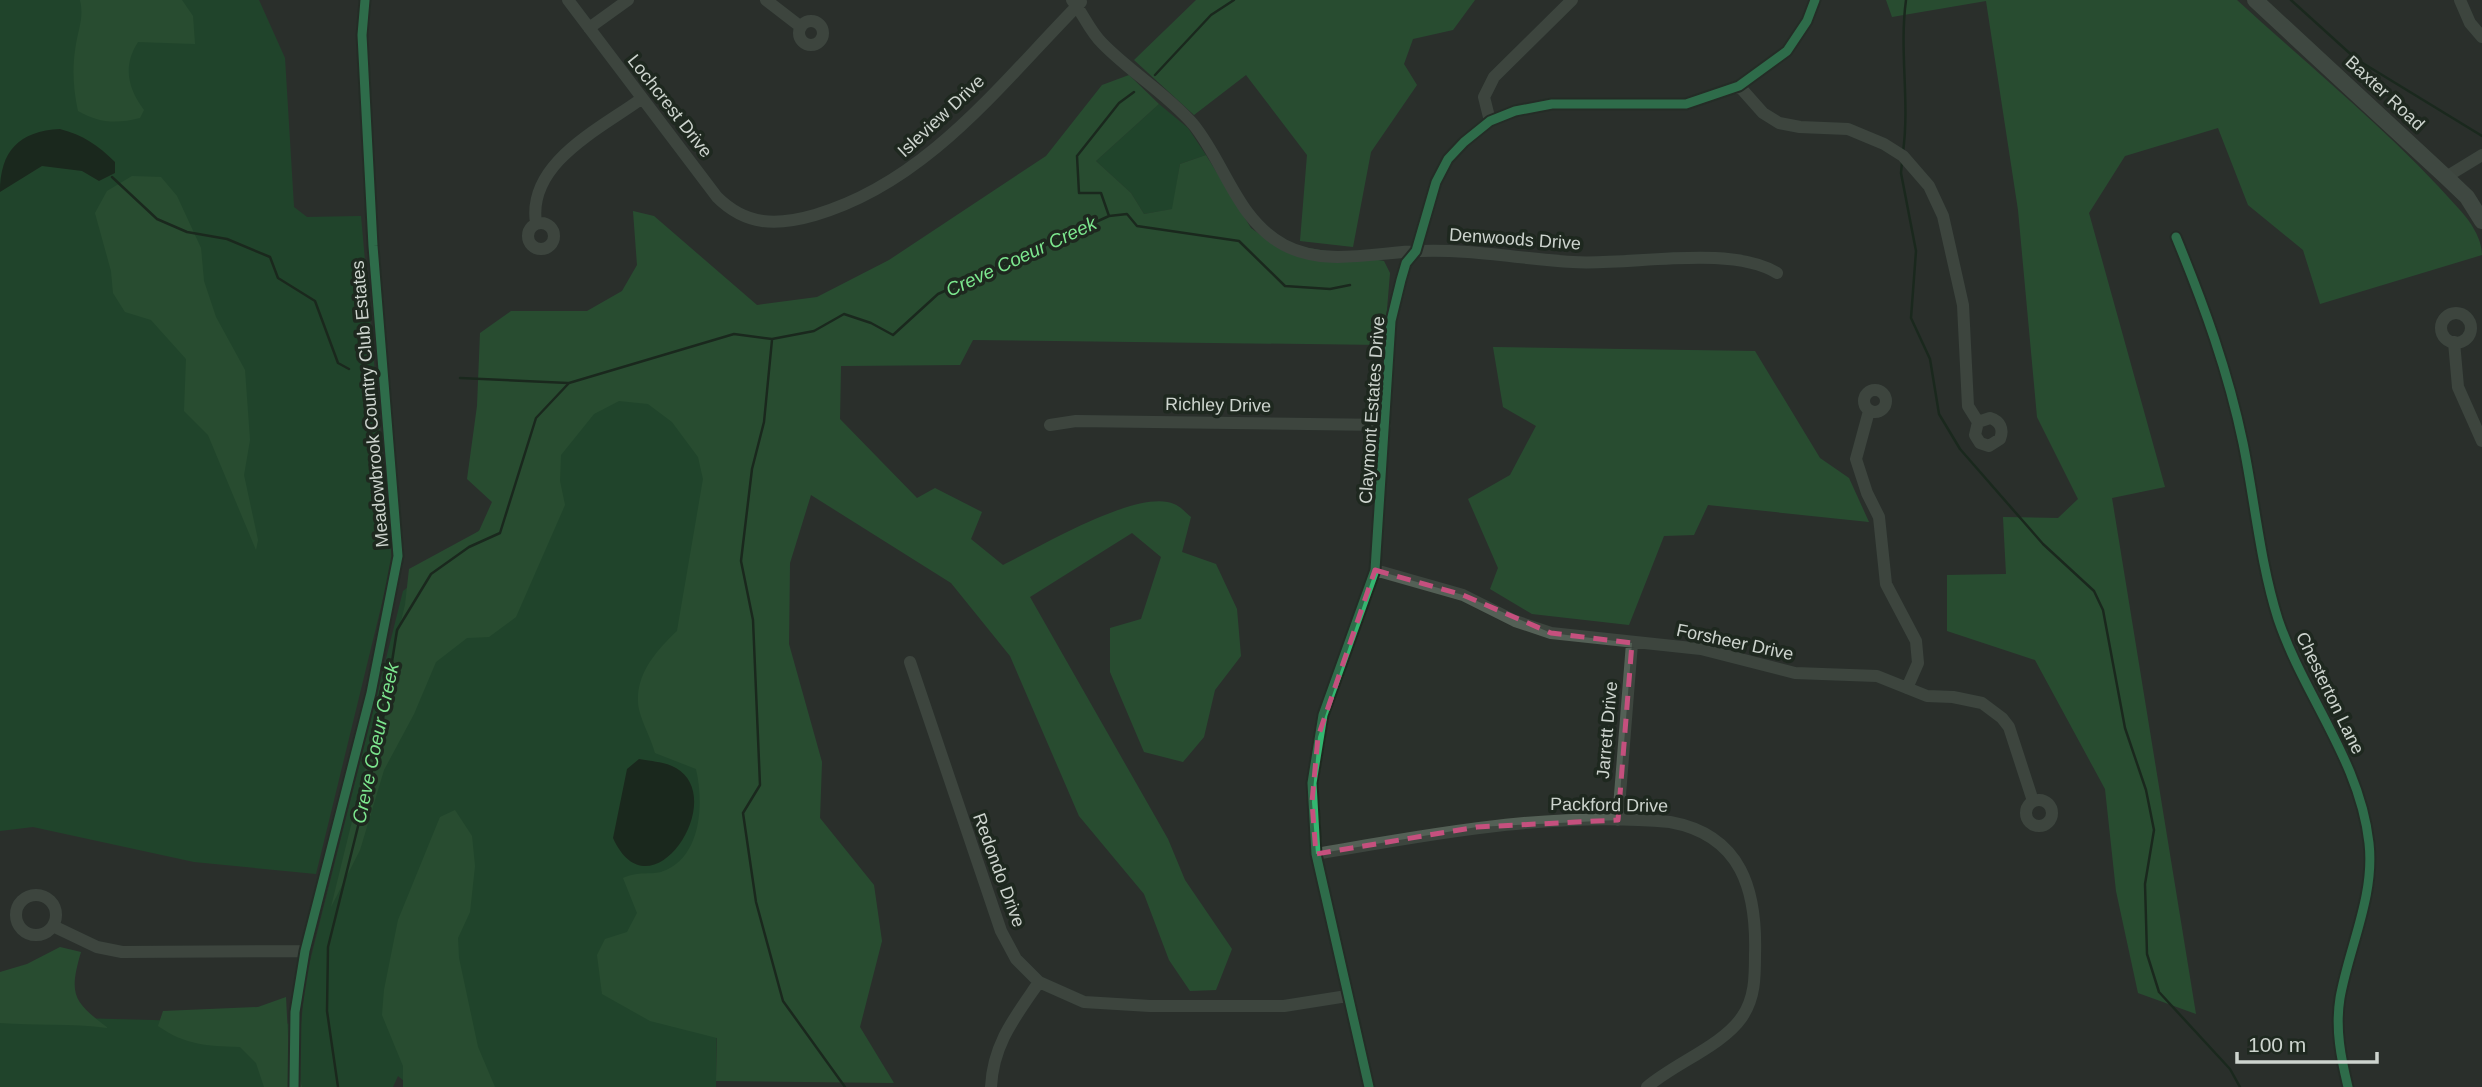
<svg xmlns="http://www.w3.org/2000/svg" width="2482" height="1087" font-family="Helvetica,sans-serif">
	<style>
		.green { fill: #165e2a }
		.forest { fill: #267037 }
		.water { fill: #08200d }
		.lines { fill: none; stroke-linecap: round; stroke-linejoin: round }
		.stream { stroke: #08200d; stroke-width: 2.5 }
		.minor { stroke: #546056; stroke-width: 12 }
		.major { stroke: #5a675c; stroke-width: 16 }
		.cycleway-casing { stroke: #1e281f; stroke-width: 13 }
		.cycleway { stroke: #33b770; stroke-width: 9 }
		.marked { fill: none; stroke: #c5507e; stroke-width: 5; stroke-dasharray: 14 9; stroke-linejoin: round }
		.labels { text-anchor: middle; stroke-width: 7; stroke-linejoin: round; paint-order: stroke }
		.street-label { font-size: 18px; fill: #cdd4ce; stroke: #1e281f }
		.water-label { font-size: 19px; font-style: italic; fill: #7ce68e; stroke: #1e281f }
	</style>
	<rect width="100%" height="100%" fill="#2a302b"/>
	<!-- green -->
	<path class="green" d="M 0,0 L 259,0 L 285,58 L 294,207 L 307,217 L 361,216 L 392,562 L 316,874 L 194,862 L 33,827 L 0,831 Z
		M 1159,104 L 1188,128 L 1206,155 L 1180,164 L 1173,209 L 1144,214 L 1131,193 L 1096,161 Z
		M 495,325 L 725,336 L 716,1087 L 411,1087 L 398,1076 L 393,1087 L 0,1087 L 0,1016 L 301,1024 L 306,977 L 403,591 L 500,514 Z"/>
	<!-- forest -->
	<path class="forest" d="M 80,0 L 182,0 L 193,16 L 195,44 L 138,42 C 123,65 127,88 144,110 L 140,118 C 116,124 99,123 78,111 C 73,88 72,67 76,44 C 79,27 84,17 80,0 Z
		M 1196,0 L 1475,0 L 1453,30 L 1413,39 L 1404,64 L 1417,85 L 1371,152 L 1353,247 L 1300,241 L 1307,155 L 1246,75 L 1194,115 L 1134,60 Z
		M 1886,0 L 2237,0 C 2311,68 2392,133 2459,209 C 2470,221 2482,238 2482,255 L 2320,304 L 2303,250 L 2248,205 L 2218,128 L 2125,156 L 2089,213 L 2165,487 L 2112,498 L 2196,1014 L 2138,993 L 2116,891 L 2105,789 L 2035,660 L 1947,631 L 1947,575 L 2006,574 L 2003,517 L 2058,518 L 2078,499 L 2037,417 L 2018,210 L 1986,1 L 1892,17 Z
		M 1129,75 L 1159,104 L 1096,161 L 1131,193 L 1144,214 L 1172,209 L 1180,164 L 1206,155 L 1251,228 L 1269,241 L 1384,261 L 1390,273 L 1384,345 L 973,340 L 960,365 L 841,366 L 840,419 L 917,498 L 935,488 L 982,512 L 971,539 L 1003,565 C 1038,548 1138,488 1174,504 C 1180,506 1186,513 1191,517 L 1182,552 L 1216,564 L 1237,609 L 1241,656 L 1215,690 L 1204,737 L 1183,762 L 1144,752 L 1110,672 L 1110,628 L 1141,619 L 1161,557 L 1132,533 L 1030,597 L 1168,839 L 1185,880 L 1232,949 L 1216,990 L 1190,991 L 1169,960 L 1144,894 L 1079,816 L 1010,656 L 951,583 L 811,495 L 790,563 L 789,644 L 822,762 L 820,818 L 874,885 L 882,941 L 860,1027 L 894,1083 L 716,1081 L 717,1038 L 650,1021 L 602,994 L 597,955 L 605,939 L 627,932 L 637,913 L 623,878 C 640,871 649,875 661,872 C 702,859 704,803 696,769 L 655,753 C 651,737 638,716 638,701 C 637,672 658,649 677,631 L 703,479 L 698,457 L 672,422 L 648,404 L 619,401 L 594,414 L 561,455 L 560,481 L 565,505 L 516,617 L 489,637 L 467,638 L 436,662 L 414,714 L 384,770 L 360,850 L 331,907 L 405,605 L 409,569 L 479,531 L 492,502 L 467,479 L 477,406 L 480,333 L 511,311 L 587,311 L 622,291 L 637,265 L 633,211 L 654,216 L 757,305 L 817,297 L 889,260 L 1046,156 L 1102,85 Z
		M 132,176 L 161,177 L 177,196 L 201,248 L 204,281 L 216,317 L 245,370 L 250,440 L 244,475 L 258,540 L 256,550 L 208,435 L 184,411 L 186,359 L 151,320 L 125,312 L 113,293 L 111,271 L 95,213 L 107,191 Z
		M 1493,347 L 1755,351 L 1820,458 L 1849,478 L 1869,522 L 1708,505 L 1694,535 L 1664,536 L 1629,625 L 1532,614 L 1490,589 L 1498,568 L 1468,499 L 1510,475 L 1536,426 L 1503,407 Z
		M 455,810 L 472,836 L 475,866 L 470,912 L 458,938 L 459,958 L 478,1047 L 495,1087 L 403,1087 L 403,1066 L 382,1015 L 384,990 L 398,920 L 440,817 Z
		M 60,947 L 81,952 C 68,996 74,1002 108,1028 C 72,1023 37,1026 0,1023 L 0,972 L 27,964 Z
		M 286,997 L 288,1036 L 302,1087 L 264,1087 L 256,1063 L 240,1047 C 207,1046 185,1045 158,1026 L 163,1011 L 258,1007 Z"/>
	<!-- water -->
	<path class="water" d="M 60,129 C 83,135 98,145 115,162 L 115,173 L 99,181 L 82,171 L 42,166 L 0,192 C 0,151 19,131 60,129 Z
		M 639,759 C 650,761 666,762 676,768 C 730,799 650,920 613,838 L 627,769 Z"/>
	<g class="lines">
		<!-- stream -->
		<path class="stream" d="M 2291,0 L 2356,59 L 2482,136
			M 1155,75 L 1211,15 L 1234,0
			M 1903,152 C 1910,101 1899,51 1906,0
			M 1902,162 L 1901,173 L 1916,251 L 1911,318 L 1930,359 L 1939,414 L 1960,449 L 2043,544 L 2094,591 L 2103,610 L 2125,728 L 2146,790 L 2154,830 L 2145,884 L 2147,954 L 2159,992 L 2230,1069 L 2240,1087
			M 112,177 L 157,219 L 187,232 L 227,239 L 270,257 L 278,278 L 315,301 L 338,363 L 349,369
			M 1109,216 L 1127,214 L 1137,226 L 1239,241 L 1285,286 L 1330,289 L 1350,285
			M 772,340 L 764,422 L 752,469 L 741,561 L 753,620 L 760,785 L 743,813 L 756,902 L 783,1001 L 845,1087
			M 460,378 L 568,383
			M 338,1087 L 327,1011 L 328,947 L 380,738 L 397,630 L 431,574 L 469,547 L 500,533 L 536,418 L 569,383 L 734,334 L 772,339 L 814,331 L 844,314 L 871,323 L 893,335 L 938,294 L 1109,216 L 1101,193 L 1079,193 L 1077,156 L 1119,103 L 1134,92"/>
		<!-- minor -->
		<path class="minor" d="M 568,0 L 717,197 C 746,226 777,226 815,215 C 928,182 1001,83 1081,2
			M 766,0 L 801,27
			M 1072,0 C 1083,13 1089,30 1102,43 C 1130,72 1166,93 1193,124 C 1225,163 1237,220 1284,245 C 1325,267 1376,252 1420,251 C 1471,249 1521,259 1573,262 C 1629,266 1730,244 1777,273
			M 2460,0 L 2470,23 L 2482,37
			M799 33a12 12 0 1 1 24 0a12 12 0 1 1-24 0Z
			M 589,28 L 628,0
			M 1739,86 L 1763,113 L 1779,123 L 1800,127 L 1848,129 L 1884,144 L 1903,156 L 1929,186 L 1943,216 L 1963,305 L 1968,406 L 1978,422 L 1975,435 L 1980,443 L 1989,446 L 2000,439 C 2004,429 2000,421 1990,418 L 1978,422
			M 1490,121 L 1484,97 L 1494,77 L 1572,0
			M 2446,177 L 2482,155
			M 536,223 C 527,163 600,129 641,99
			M528 236a13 13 0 1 1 26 0a13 13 0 1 1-26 0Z
			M 2176,237 C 2204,305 2228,371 2243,443 C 2255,502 2260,562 2278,619 C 2304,696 2360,761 2369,843 C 2375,896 2349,947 2340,998 C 2335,1029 2341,1058 2348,1087
			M2441 328a15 15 0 1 1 30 0a15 15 0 1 1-30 0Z
			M 2454,342 L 2458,387 L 2482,441
			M1864 401a11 11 0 1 1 22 0a11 11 0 1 1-22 0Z
			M 1869,411 L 1856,459 L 1867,493 L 1879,517 L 1886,584 L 1916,641 L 1918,663 L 1907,688
			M 1050,425 L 1076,421 L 1385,425
			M 1375,570 L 1463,595 L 1515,621 L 1551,633 L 1701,649 L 1795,673 L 1877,676 L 1927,696 L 1953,697 L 1982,703 L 2002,718 L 2009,727 L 2033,801
			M 910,662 L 1001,931 L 1016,959 L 1039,982 L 1084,1002 L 1150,1006 L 1284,1006 L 1347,996
			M2026 813a13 13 0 1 1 26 0a13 13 0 1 1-26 0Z
			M 1618,820 L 1632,643
			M 1316,854 C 1433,834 1550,811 1670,822 C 1742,835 1757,891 1755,955 C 1755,977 1755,998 1742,1017 C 1722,1046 1675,1063 1647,1087
			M16 915a20 20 0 1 1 40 0a20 20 0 1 1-40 0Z
			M 53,926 L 97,947 L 122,952 L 305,951
			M 294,1087 L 295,1012 L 305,951 L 371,693 L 398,556 L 373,246 L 362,35 L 365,0
			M 991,1087 C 993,1044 1015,1017 1039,982
			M 1369,1087 L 1316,854 L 1312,783 L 1323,715 L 1375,570 L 1391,321 L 1401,280 L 1406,263 L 1416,251 L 1436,182 L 1448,159 L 1464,142 L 1490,121 L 1515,111 L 1552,104 L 1686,104 L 1739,86 L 1787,51 L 1807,21 L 1815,0"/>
		<!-- major -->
		<path class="major" d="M 2255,0 L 2446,177 L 2467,197 L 2482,221"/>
		<defs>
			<path id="cycleway" d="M 2176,237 C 2204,305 2228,371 2243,443 C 2255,502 2260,562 2278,619 C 2304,696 2360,761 2369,843 C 2375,896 2349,947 2340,998 C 2335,1029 2341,1058 2348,1087
				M 294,1087 L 295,1012 L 305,951 L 371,693 L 398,556 L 373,246 L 362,35 L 365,0
				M 1369,1087 L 1316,854 L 1312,783 L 1323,715 L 1375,570 L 1391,321 L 1401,280 L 1406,263 L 1416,251 L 1436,182 L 1448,159 L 1464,142 L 1490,121 L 1515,111 L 1552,104 L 1686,104 L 1739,86 L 1787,51 L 1807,21 L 1815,0"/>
		</defs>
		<!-- cycleway casing -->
		<use href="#cycleway" class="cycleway-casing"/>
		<!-- cycleway -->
		<use href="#cycleway" class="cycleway"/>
	</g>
	<!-- marked area -->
	<path d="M0 0H2482V1087H0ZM 1375,570 L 1463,595 L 1551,633 L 1632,643 L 1618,820 L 1477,827 L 1316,854 L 1312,802 L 1318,737 Z" fill="#2a302b" fill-opacity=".55" fill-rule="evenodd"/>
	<path class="marked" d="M 1375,570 L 1463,595 L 1551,633 L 1632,643 L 1618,820 L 1477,827 L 1316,854 L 1312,802 L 1318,737 Z"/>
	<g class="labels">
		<!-- street labels -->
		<g class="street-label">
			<text transform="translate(2385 93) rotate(43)" y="6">Baxter Road</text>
			<text transform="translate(670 106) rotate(52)" y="6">Lochcrest Drive</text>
			<text transform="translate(941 116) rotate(-43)" y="6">Isleview Drive</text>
			<text transform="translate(1515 239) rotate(4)" y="6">Denwoods Drive</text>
			<text transform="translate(370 404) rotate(-95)" y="6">Meadowbrook Country Club Estates</text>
			<text transform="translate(1218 405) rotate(1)" y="6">Richley Drive</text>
			<text transform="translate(1372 410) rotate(-86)" y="6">Claymont Estates Drive</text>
			<text transform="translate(1735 642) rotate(12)" y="6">Forsheer Drive</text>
			<text transform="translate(2330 693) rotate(64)" y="6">Chesterton Lane</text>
			<text transform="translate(1607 730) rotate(-85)" y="6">Jarrett Drive</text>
			<text transform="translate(1609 805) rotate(1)" y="6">Packford Drive</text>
			<text transform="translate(999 870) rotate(70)" y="6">Redondo Drive</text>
		</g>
		<!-- water labels -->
		<g class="water-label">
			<text transform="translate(1021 256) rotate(-25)" y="7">Creve Coeur Creek</text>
			<text transform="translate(375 743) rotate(-78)" y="7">Creve Coeur Creek</text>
		</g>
	</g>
	<!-- scale -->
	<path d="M2237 1052v10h140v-10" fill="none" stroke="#cdd4ce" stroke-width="3.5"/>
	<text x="2248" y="1052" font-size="21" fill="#cdd4ce" stroke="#1e281f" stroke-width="5" paint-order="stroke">100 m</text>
</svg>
